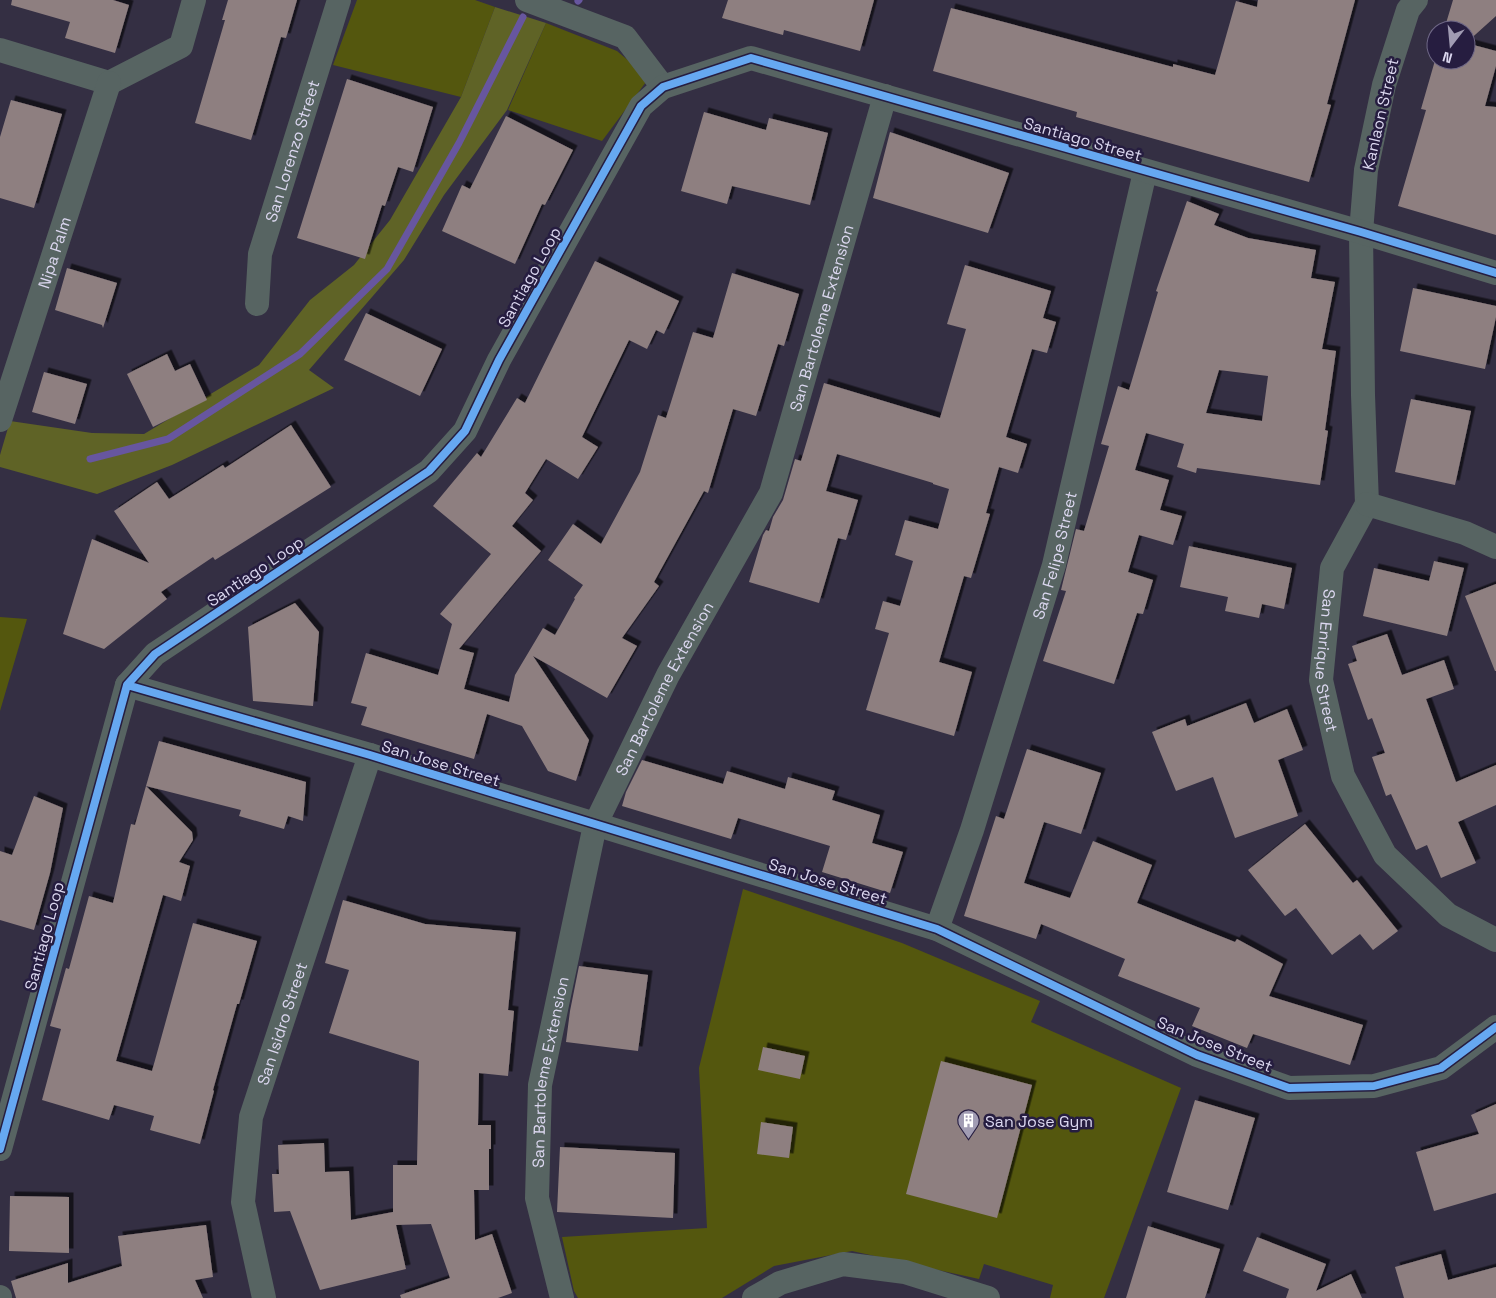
<svg xmlns="http://www.w3.org/2000/svg" width="1496" height="1298" font-family="'Space Grotesk',sans-serif">
	<style>
		.green { fill: #54570e }
		.forest { fill: #5f6326 }
		.lines { fill: none; stroke-linecap: round; stroke-linejoin: round }
		.stream { stroke: #67569f; stroke-width: 7 }
		.building { fill: #8e7f80; fill-rule: evenodd; filter: url(#shadow) }
		.minor { stroke: #576462; stroke-width: 24 }
		.cycleway-casing { stroke: #261d40; stroke-width: 11 }
		.cycleway { stroke: #66a8f1; stroke-width: 8 }
		.labels { text-anchor: middle; stroke-width: 5; stroke-linejoin: round; paint-order: stroke }
		.street-label { font-size: 16px; fill: #dbd7ef; stroke: #261d40 }
		.poi-label { font-size: 16px; fill: #dbd7ef; stroke: #261d40; text-anchor: start }
	</style>
	<defs>
		<filter id="shadow"><feDropShadow dx="4.5" dy="-4.5" stdDeviation="0" flood-color="#0009"/></filter>
	</defs>
	<rect width="100%" height="100%" fill="#342f43"/>
	<!-- green -->
	<path class="green" d="M 357,0 L 475,0 L 495,7 L 461,97 L 333,65 Z
		M 546,23 L 617,51 L 637,68 L 646,82 L 602,141 L 508,110 Z
		M 0,617 L 27,619 L 0,711 Z
		M 743,889 L 902,943 L 1040,1001 L 1031,1022 L 1181,1088 L 1104,1298 L 1050,1298 L 1053,1285 L 984,1264 L 979,1279 L 852,1251 L 774,1266 L 722,1298 L 578,1298 L 574,1291 L 562,1237 L 707,1228 L 699,1068 Z"/>
	<!-- forest -->
	<path class="forest" d="M 495,7 L 546,23 L 507,110 L 444,195 L 404,260 L 309,370 L 334,388 L 172,465 L 97,494 L 0,467 L 0,455 L 10,421 L 92,433 L 144,434 L 259,365 L 310,300 L 354,265 L 390,220 L 461,97 Z"/>
	<g class="lines">
		<!-- stream -->
		<path class="stream" d="M 578,1 L 579,0
			M 90,459 L 168,439 L 300,354 L 387,269 L 459,143 L 523,17"/>
	</g>
	<!-- building -->
	<path class="building" d="M 12,0 L 113,0 L 129,5 L 115,53 L 65,38 L 70,22 L 11,5 Z
		M 228,0 L 297,0 L 286,38 L 281,37 L 251,140 L 195,123 L 225,20 L 222,20 Z
		M 728,0 L 874,0 L 860,51 L 784,30 L 783,35 L 722,18 Z
		M 1258,0 L 1355,0 L 1327,104 L 1331,105 L 1309,182 L 1076,117 L 1077,112 L 933,71 L 951,8 L 1173,67 L 1173,64 L 1215,75 L 1236,1 L 1257,7 Z
		M 1453,0 L 1496,0 L 1496,16 L 1466,43 L 1496,51 L 1496,66 L 1485,106 L 1496,107 L 1496,235 L 1398,206 L 1426,110 L 1421,109 L 1436,57 L 1436,60 L 1466,60 L 1466,30 L 1444,30 Z
		M 347,79 L 433,107 L 413,172 L 398,167 L 385,206 L 382,205 L 365,259 L 297,238 Z
		M 11,100 L 62,114 L 34,208 L 0,198 L 0,137 Z
		M 704,112 L 766,130 L 769,118 L 828,133 L 810,205 L 732,186 L 727,204 L 681,191 Z
		M 506,116 L 573,150 L 545,205 L 542,204 L 515,264 L 442,231 L 462,185 L 470,189 Z
		M 890,132 L 1009,173 L 988,233 L 873,198 Z
		M 1187,201 L 1219,214 L 1214,225 L 1248,238 L 1316,250 L 1311,278 L 1335,282 L 1322,349 L 1336,351 L 1325,430 L 1328,431 L 1320,485 L 1197,468 L 1196,473 L 1177,467 L 1184,444 L 1146,433 L 1135,470 L 1169,480 L 1160,510 L 1182,516 L 1173,545 L 1139,535 L 1128,572 L 1153,580 L 1143,614 L 1137,613 L 1114,684 L 1043,661 L 1066,591 L 1061,590 L 1076,529 L 1084,531 L 1109,446 L 1101,444 L 1118,386 L 1129,390 L 1158,292 L 1156,291 ZM 1219,370 L 1268,376 L 1262,421 L 1206,413 Z
		M 595,261 L 679,301 L 664,334 L 656,330 L 647,349 L 629,340 L 582,437 L 598,447 L 578,479 L 546,459 L 525,493 L 533,500 L 512,526 L 541,551 L 459,649 L 474,653 L 464,689 L 509,702 L 515,675 L 543,628 L 555,635 L 575,599 L 574,598 L 583,585 L 548,560 L 573,524 L 601,544 L 640,472 L 658,415 L 666,418 L 693,332 L 713,338 L 732,273 L 799,294 L 784,346 L 778,344 L 756,416 L 733,409 L 708,493 L 704,491 L 654,582 L 659,586 L 622,638 L 637,646 L 607,698 L 533,656 L 589,740 L 576,781 L 548,771 L 522,726 L 487,714 L 474,759 L 361,725 L 367,707 L 351,703 L 366,653 L 438,675 L 452,624 L 440,614 L 491,554 L 433,506 L 477,453 L 481,457 L 517,398 L 525,403 Z
		M 965,265 L 1051,291 L 1043,318 L 1056,322 L 1047,353 L 1032,349 L 1006,437 L 1027,444 L 1018,473 L 999,467 L 986,513 L 990,514 L 971,578 L 964,576 L 939,662 L 972,672 L 954,736 L 866,710 L 889,633 L 875,629 L 883,601 L 900,606 L 913,561 L 895,555 L 905,520 L 938,529 L 949,489 L 933,484 L 933,483 L 837,454 L 826,491 L 858,500 L 846,540 L 838,538 L 819,603 L 749,582 L 763,535 L 766,530 L 769,531 L 773,517 L 783,500 L 795,459 L 801,461 L 824,383 L 940,418 L 966,329 L 947,324 Z
		M 67,268 L 117,283 L 103,328 L 102,325 L 55,310 Z
		M 1413,288 L 1496,306 L 1496,317 L 1485,369 L 1400,351 Z
		M 366,313 L 442,349 L 420,396 L 344,360 Z
		M 167,354 L 175,371 L 190,364 L 207,400 L 153,427 L 127,374 Z
		M 44,372 L 87,384 L 75,424 L 32,412 Z
		M 1411,399 L 1471,411 L 1455,485 L 1395,472 Z
		M 291,425 L 331,487 L 215,560 L 213,557 L 161,592 L 167,599 L 104,649 L 63,634 L 92,539 L 149,563 L 114,511 L 157,482 L 169,499 L 223,465 L 225,468 Z
		M 1189,546 L 1292,568 L 1284,609 L 1262,604 L 1259,618 L 1225,611 L 1228,597 L 1180,587 Z
		M 1434,561 L 1464,568 L 1447,636 L 1363,616 L 1374,568 L 1429,581 Z
		M 1496,584 L 1496,671 L 1495,671 L 1465,596 Z
		M 295,603 L 319,632 L 313,706 L 253,701 L 248,627 Z
		M 1387,634 L 1402,675 L 1444,660 L 1454,689 L 1426,699 L 1456,782 L 1496,765 L 1496,805 L 1458,822 L 1476,863 L 1441,878 L 1427,845 L 1416,850 L 1391,794 L 1386,796 L 1372,757 L 1385,753 L 1372,718 L 1368,720 L 1348,664 L 1357,661 L 1352,646 Z
		M 1246,703 L 1254,723 L 1287,709 L 1303,750 L 1278,760 L 1298,816 L 1235,838 L 1213,777 L 1176,791 L 1152,732 L 1185,719 L 1187,726 Z
		M 159,741 L 306,782 L 303,821 L 288,816 L 284,829 L 239,816 L 241,810 L 146,786 Z
		M 1027,749 L 1101,773 L 1081,834 L 1044,822 L 1024,883 L 1070,898 L 1093,841 L 1152,865 L 1137,903 L 1235,942 L 1237,939 L 1283,964 L 1269,996 L 1363,1025 L 1350,1065 L 1253,1034 L 1247,1048 L 1192,1026 L 1200,1008 L 1118,976 L 1125,959 L 1041,924 L 1036,939 L 964,916 L 996,816 L 1004,819 Z
		M 642,760 L 723,784 L 727,771 L 785,789 L 788,777 L 835,791 L 832,800 L 880,815 L 872,843 L 903,852 L 890,893 L 822,872 L 830,846 L 738,818 L 731,839 L 622,806 L 626,792 Z
		M 146,786 L 192,832 L 193,840 L 179,862 L 190,866 L 181,901 L 163,895 L 116,1061 L 152,1071 L 193,923 L 257,941 L 239,1004 L 237,1004 L 213,1090 L 214,1091 L 200,1144 L 150,1130 L 154,1116 L 114,1105 L 109,1120 L 42,1100 L 61,1029 L 50,1026 L 66,968 L 69,969 L 89,896 L 113,903 L 131,824 L 135,825 Z
		M 34,796 L 63,808 L 50,873 L 34,930 L 0,920 L 0,851 L 12,855 Z
		M 1305,824 L 1353,883 L 1357,880 L 1398,931 L 1373,950 L 1360,934 L 1332,955 L 1296,908 L 1285,916 L 1248,870 Z
		M 343,900 L 425,924 L 516,932 L 508,1010 L 514,1011 L 508,1076 L 479,1073 L 478,1125 L 491,1125 L 491,1149 L 489,1149 L 489,1190 L 474,1190 L 475,1240 L 492,1234 L 512,1293 L 498,1298 L 401,1298 L 400,1295 L 450,1278 L 431,1224 L 396,1225 L 406,1269 L 320,1290 L 290,1211 L 274,1212 L 272,1174 L 279,1174 L 278,1145 L 324,1143 L 325,1172 L 349,1171 L 351,1220 L 393,1212 L 393,1165 L 417,1165 L 419,1061 L 329,1033 L 349,970 L 325,963 Z
		M 579,966 L 648,975 L 638,1051 L 566,1042 L 570,1011 Z
		M 763,1047 L 805,1056 L 800,1079 L 758,1070 Z
		M 941,1061 L 1032,1085 L 997,1218 L 906,1194 Z
		M 1195,1100 L 1255,1118 L 1228,1210 L 1167,1192 Z
		M 1496,1104 L 1496,1193 L 1434,1211 L 1416,1152 L 1479,1134 L 1471,1115 Z
		M 761,1122 L 793,1127 L 789,1158 L 757,1154 Z
		M 560,1147 L 675,1153 L 673,1218 L 557,1212 Z
		M 10,1196 L 69,1197 L 69,1253 L 9,1251 Z
		M 206,1225 L 213,1277 L 195,1280 L 203,1298 L 16,1298 L 11,1281 L 68,1263 L 68,1283 L 122,1266 L 118,1236 Z
		M 1148,1226 L 1220,1249 L 1205,1298 L 1126,1298 Z
		M 1257,1237 L 1326,1264 L 1316,1291 L 1351,1274 L 1362,1298 L 1286,1298 L 1289,1289 L 1243,1271 Z
		M 1441,1254 L 1448,1280 L 1496,1267 L 1496,1298 L 1404,1298 L 1395,1267 Z"/>
	<g class="lines">
		<!-- minor -->
		<g class="minor">
			<path d="M 527,0 L 625,37 L 663,87"/>
			<path id="s1" d="M 1416,0 L 1408,10 L 1384,85 L 1366,170 L 1361,232 L 1363,395 L 1367,504 L 1332,568 L 1321,680 L 1343,776 L 1385,855 L 1448,915 L 1496,940"/>
			<path d="M 0,50 L 109,83"/>
			<path d="M 109,83 L 181,46 L 194,0"/>
			<path id="s2" d="M 257,304 L 260,254 L 339,0"/>
			<path id="s3" d="M 0,420 L 109,83"/>
			<path d="M 1367,504 L 1465,533 L 1496,547"/>
			<path d="M 127,685 L 370,755 L 937,929 L 1197,1055 L 1289,1088 L 1374,1086 L 1441,1068 L 1496,1027"/>
			<path id="s4" d="M 937,929 L 972,830 L 1054,565 L 1145,172"/>
			<path d="M 0,1149 L 127,685 L 155,654 L 429,471 L 465,431 L 499,360 L 641,106 L 663,87 L 751,58 L 1361,232 L 1496,273"/>
			<path d="M 0,1297 L 0,1298"/>
			<path id="s5" d="M 264,1298 L 243,1202 L 251,1117 L 370,755"/>
			<path id="s6" d="M 562,1298 L 537,1198 L 540,1085 L 595,825 L 668,675 L 771,493 L 885,96"/>
			<path d="M 754,1298 L 780,1283 L 843,1264 L 905,1272 L 988,1298"/>
		</g>
		<defs>
			<path id="cycleway" d="M 127,685 L 370,755 L 937,929 L 1197,1055 L 1289,1088 L 1374,1086 L 1441,1068 L 1496,1027
				M 0,1149 L 127,685 L 155,654 L 429,471 L 465,431 L 499,360 L 641,106 L 663,87 L 751,58 L 1361,232 L 1496,273"/>
		</defs>
		<!-- cycleway casing -->
		<use href="#cycleway" class="cycleway-casing"/>
		<!-- cycleway -->
		<use href="#cycleway" class="cycleway"/>
	</g>
	<!-- icons -->
	<defs>
		<symbol id="building-pin" viewBox="-11 -11 22 30"><path d="M0 17L-7.5 6A9.5 9.5 0 1 1 7.5 6Z" fill="#a19cb3" stroke="#261d40"/><path d="M-4-6H4V6H1V3H-1V6H-4ZM-2.5-4.3h1.7v1.8h-1.7ZM.8-4.3h1.7v1.8H.8ZM-2.5-1h1.7V.8h-1.7ZM.8-1h1.7V.8H.8Z" fill="#fff"/></symbol>
	</defs>
	<g fill-rule="evenodd">
		<use href="#building-pin" x="956" y="1108" width="25" height="34"/>
	</g>
	<g class="labels">
		<!-- street labels -->
		<g class="street-label">
			<text transform="translate(1380 114) rotate(-77)" y="6">Kanlaon Street</text>
			<text transform="translate(1083 139) rotate(16)" y="6">Santiago Street</text>
			<text dy="6" stroke="none"><textPath href="#s2" startOffset="158">San Lorenzo Street</textPath></text>
			<text dy="6" stroke="none"><textPath href="#s3" startOffset="176">Nipa Palm</textPath></text>
			<text transform="translate(529 277) rotate(-61)" y="6">Santiago Loop</text>
			<text dy="6" stroke="none"><textPath href="#s6" startOffset="1040">San Bartoleme Extension</textPath></text>
			<text dy="6" stroke="none"><textPath href="#s4" startOffset="392">San Felipe Street</textPath></text>
			<text transform="translate(255 571) rotate(-34)" y="6">Santiago Loop</text>
			<text dy="6" stroke="none"><textPath href="#s1" startOffset="679">San Enrique Street</textPath></text>
			<text dy="6" stroke="none"><textPath href="#s6" startOffset="635">San Bartoleme Extension</textPath></text>
			<text transform="translate(441 763) rotate(17)" y="6">San Jose Street</text>
			<text transform="translate(828 881) rotate(17)" y="6">San Jose Street</text>
			<text transform="translate(44 936) rotate(-75)" y="6">Santiago Loop</text>
			<text dy="6" stroke="none"><textPath href="#s5" startOffset="282">San Isidro Street</textPath></text>
			<text transform="translate(1215 1044) rotate(22)" y="6">San Jose Street</text>
			<text dy="6" stroke="none"><textPath href="#s6" startOffset="230">San Bartoleme Extension</textPath></text>
		</g>
		<!-- poi labels -->
		<g class="poi-label">
			<text x="985" y="1127">San Jose Gym</text>
		</g>
	</g>
	<!-- north arrow -->
	<g transform="translate(1451 45) rotate(196)"><circle r="24" fill="#261d40" stroke="#6e6786"/>
	<path d="M0-4L9 19L0 12L-9 19Z" fill="#a19cb3"/>
	<text y="-8" font-size="14" font-weight="bold" text-anchor="middle" fill="#dbd7ef">N</text>
	</g>
</svg>
